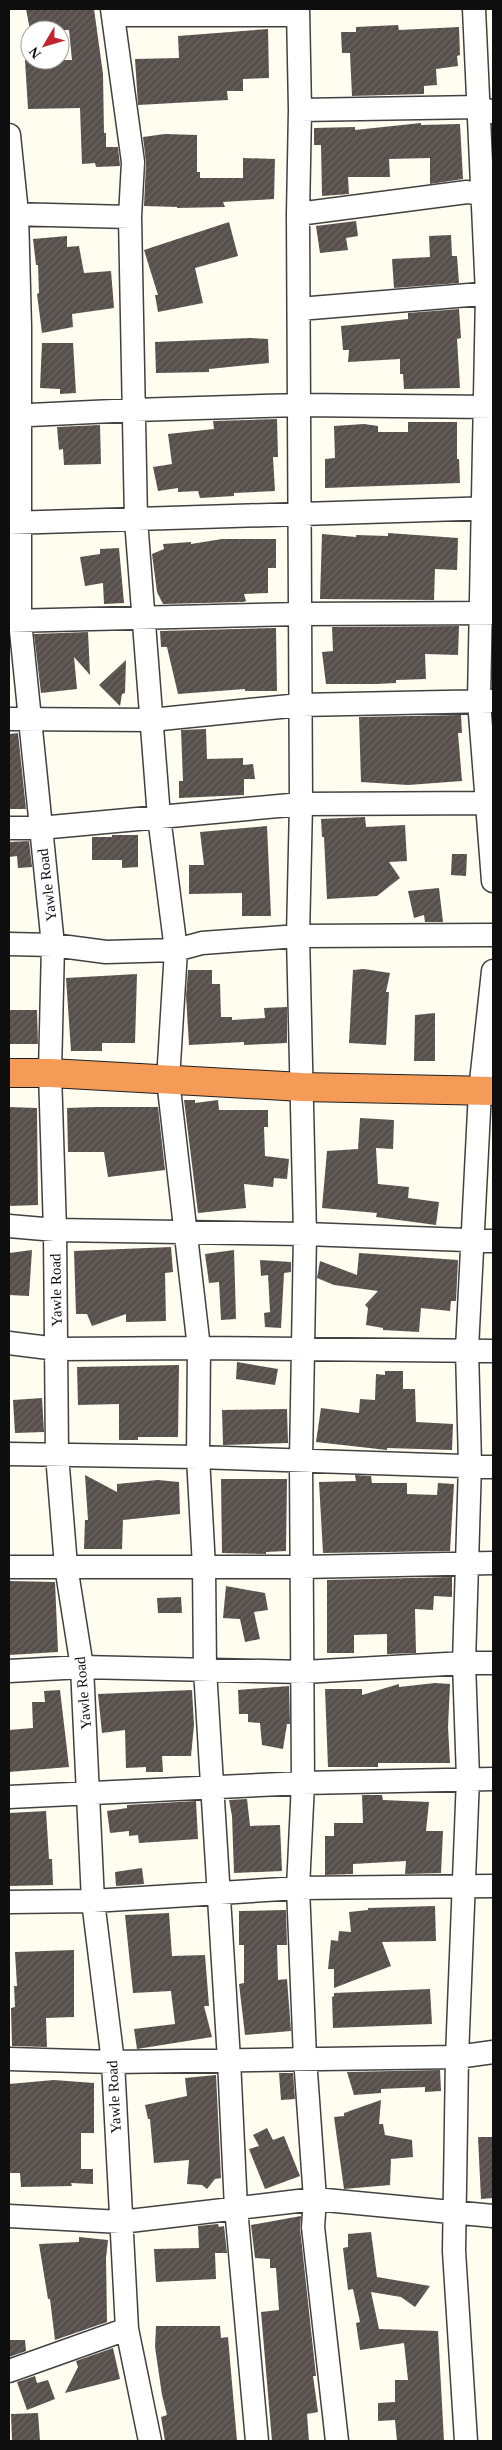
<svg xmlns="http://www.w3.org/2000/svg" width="502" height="2450" font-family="Georgia,serif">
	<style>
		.building { fill: url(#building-hatch) }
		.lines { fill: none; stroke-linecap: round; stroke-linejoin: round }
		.street-casing { stroke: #414141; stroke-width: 25 }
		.highway-casing { stroke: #1f1f1f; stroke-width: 30 }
		.street { stroke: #fff; stroke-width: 22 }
		.highway { stroke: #f59b58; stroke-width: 28 }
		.labels { text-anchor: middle; stroke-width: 5; stroke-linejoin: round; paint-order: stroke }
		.street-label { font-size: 15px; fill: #0e0e0e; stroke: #fff }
	</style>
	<defs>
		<pattern id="building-hatch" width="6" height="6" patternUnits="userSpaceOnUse" patternTransform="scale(1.25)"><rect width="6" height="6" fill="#574f4b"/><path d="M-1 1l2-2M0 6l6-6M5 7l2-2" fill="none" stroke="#6a6461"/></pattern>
	</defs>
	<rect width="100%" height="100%" fill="#fffcf0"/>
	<!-- building -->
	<path class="building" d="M 26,9 L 94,9 L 103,74 L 104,133 L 106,133 L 106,147 L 118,147 L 120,166 L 96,167 L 95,163 L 82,164 L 80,108 L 28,109 L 25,60 L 72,60 L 69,30 L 30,30 Z
		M 398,25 L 399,30 L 459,27 L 460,55 L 457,56 L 458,66 L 436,69 L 437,85 L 424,86 L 424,94 L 352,96 L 350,53 L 342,53 L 341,32 L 356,32 L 356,27 Z
		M 268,29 L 269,78 L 243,79 L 243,91 L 227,91 L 228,100 L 138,105 L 135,59 L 179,58 L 178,36 Z
		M 421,123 L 421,125 L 460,124 L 463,179 L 430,184 L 430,158 L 389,159 L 390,177 L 348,177 L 349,194 L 322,196 L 321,145 L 314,145 L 314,128 L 355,127 L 355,130 Z
		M 165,134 L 197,135 L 197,172 L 200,172 L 200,178 L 243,178 L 243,158 L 275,159 L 274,199 L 223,202 L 225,207 L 177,208 L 177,207 L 144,206 L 146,163 L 143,137 Z
		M 356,221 L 358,236 L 346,238 L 348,250 L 320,253 L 316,226 Z
		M 229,222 L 238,256 L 195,268 L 203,303 L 158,312 L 155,295 L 158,295 L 144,250 Z
		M 451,235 L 452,256 L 457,256 L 459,283 L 394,288 L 392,259 L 430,257 L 429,236 Z
		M 67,236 L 67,247 L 79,246 L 84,273 L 111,271 L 114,308 L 72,314 L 73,327 L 42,333 L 37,294 L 39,293 L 38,265 L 36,265 L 33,239 Z
		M 459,309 L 461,338 L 457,339 L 460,388 L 404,389 L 403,374 L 400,374 L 400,359 L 348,362 L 349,350 L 343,350 L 341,326 L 408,319 L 408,313 Z
		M 250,338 L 268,339 L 269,363 L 209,369 L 209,372 L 156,373 L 155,342 Z
		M 42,343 L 73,343 L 76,393 L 60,394 L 60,389 L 40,388 Z
		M 277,419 L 278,457 L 273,457 L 275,491 L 234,493 L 234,496 L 200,498 L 198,491 L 178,492 L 178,488 L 158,491 L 153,467 L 172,464 L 168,434 L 214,429 L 213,421 Z
		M 408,422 L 457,422 L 457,459 L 459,459 L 460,483 L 325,488 L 325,459 L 335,458 L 334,426 L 364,424 L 378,426 L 378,432 L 408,432 Z
		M 100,425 L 101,464 L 64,465 L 63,449 L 59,450 L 57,427 Z
		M 388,533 L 458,538 L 457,570 L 435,569 L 434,600 L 320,599 L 322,534 L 356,537 L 356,535 L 388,536 Z
		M 222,539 L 276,539 L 276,568 L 268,568 L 268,593 L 244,594 L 246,601 L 243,602 L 163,604 L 157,592 L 152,554 L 164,549 L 163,544 L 191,542 L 191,544 Z
		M 119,548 L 124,603 L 104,604 L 103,583 L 85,586 L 80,557 L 100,554 L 100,549 Z
		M 459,626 L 458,655 L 425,654 L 426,679 L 396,680 L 396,683 L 376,684 L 326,684 L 322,652 L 333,651 L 332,627 Z
		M 276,628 L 277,691 L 245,691 L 245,689 L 178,694 L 167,647 L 161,647 L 160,631 Z
		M 88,632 L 90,675 L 74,657 L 77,689 L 41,693 L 34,634 Z
		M 126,660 L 125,693 L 122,694 L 120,706 L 99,685 Z
		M 461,715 L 462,733 L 458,733 L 462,781 L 408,785 L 361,782 L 359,717 Z
		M 206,729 L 207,759 L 243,758 L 243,765 L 253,764 L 255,779 L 244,779 L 244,795 L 179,798 L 179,781 L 183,781 L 181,730 Z
		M 18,733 L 26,809 L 9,809 L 9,734 Z
		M 365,817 L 366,827 L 405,825 L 407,861 L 389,862 L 400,878 L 377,896 L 327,899 L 324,837 L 322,837 L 321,819 Z
		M 267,826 L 271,916 L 242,916 L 242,893 L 189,894 L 189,865 L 204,865 L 200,832 Z
		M 112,835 L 138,835 L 138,867 L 122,868 L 122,860 L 92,860 L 92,837 L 112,837 Z
		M 29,841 L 32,867 L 18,868 L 17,856 L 9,857 L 9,842 Z
		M 452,854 L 467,854 L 466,876 L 451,875 Z
		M 439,888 L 443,922 L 425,922 L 424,915 L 414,918 L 408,891 Z
		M 364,969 L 390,973 L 386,992 L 389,992 L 386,1045 L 349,1043 L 353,970 Z
		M 188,970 L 212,970 L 212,984 L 220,984 L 221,1017 L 232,1017 L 232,1020 L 265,1018 L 264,1008 L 287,1007 L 287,1043 L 244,1045 L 244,1042 L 189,1045 L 186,996 Z
		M 137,974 L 135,1043 L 102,1043 L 102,1051 L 71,1051 L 66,978 Z
		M 9,1010 L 37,1010 L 38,1044 L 9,1044 Z
		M 435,1013 L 435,1061 L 414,1061 L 415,1015 Z
		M 184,1100 L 195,1100 L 195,1103 L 218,1100 L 219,1110 L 268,1110 L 268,1127 L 264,1127 L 265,1156 L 289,1159 L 287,1179 L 274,1178 L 273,1187 L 244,1184 L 246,1208 L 198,1213 Z
		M 9,1107 L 37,1108 L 38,1205 L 9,1206 Z
		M 96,1107 L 158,1107 L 165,1170 L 108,1177 L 104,1152 L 68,1152 L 67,1108 Z
		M 360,1118 L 394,1120 L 393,1149 L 376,1148 L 378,1184 L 409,1187 L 408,1198 L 439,1202 L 436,1225 L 376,1217 L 377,1213 L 322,1208 L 327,1151 L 358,1149 Z
		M 171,1247 L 173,1272 L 165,1273 L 166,1321 L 126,1322 L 126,1314 L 92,1326 L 87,1314 L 76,1314 L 74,1251 Z
		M 32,1250 L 29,1296 L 9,1295 L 9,1253 Z
		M 234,1250 L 236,1319 L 221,1320 L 219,1282 L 209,1283 L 205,1254 Z
		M 359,1253 L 458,1260 L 456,1301 L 451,1301 L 450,1311 L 421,1308 L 419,1332 L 383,1330 L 383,1328 L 366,1325 L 368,1308 L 365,1305 L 378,1291 L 334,1285 L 317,1278 L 320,1261 L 357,1275 Z
		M 260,1260 L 291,1262 L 291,1272 L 284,1273 L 281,1328 L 265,1327 L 264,1313 L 270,1312 L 268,1275 L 261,1276 Z
		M 237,1362 L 278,1369 L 275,1385 L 236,1379 Z
		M 179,1365 L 178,1437 L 138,1437 L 138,1440 L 119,1440 L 119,1404 L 78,1405 L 77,1367 Z
		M 385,1371 L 403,1371 L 403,1389 L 415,1389 L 416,1422 L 453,1424 L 452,1450 L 387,1448 L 387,1450 L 316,1442 L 321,1408 L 359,1413 L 360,1399 L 375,1400 L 376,1374 L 385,1375 Z
		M 42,1398 L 44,1432 L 15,1433 L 13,1400 Z
		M 287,1409 L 288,1443 L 223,1445 L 222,1410 Z
		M 85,1475 L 117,1492 L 117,1484 L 158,1480 L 179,1482 L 180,1514 L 123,1520 L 122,1549 L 84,1549 L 85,1520 L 88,1520 Z
		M 355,1475 L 371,1476 L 372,1483 L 407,1483 L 407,1494 L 437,1495 L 438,1483 L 454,1484 L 450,1551 L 323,1553 L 319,1482 L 356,1481 Z
		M 221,1479 L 287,1479 L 286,1551 L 266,1552 L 266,1554 L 222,1553 Z
		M 452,1577 L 452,1597 L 434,1596 L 433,1610 L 415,1609 L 416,1653 L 387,1654 L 387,1634 L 354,1635 L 354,1653 L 327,1653 L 327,1580 Z
		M 9,1581 L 55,1582 L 58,1652 L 9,1655 Z
		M 226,1586 L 265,1593 L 268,1610 L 254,1612 L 260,1639 L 245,1642 L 240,1619 L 223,1618 Z
		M 181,1597 L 182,1613 L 158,1613 L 157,1598 Z
		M 435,1683 L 450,1684 L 448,1727 L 450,1763 L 378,1763 L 378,1767 L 328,1767 L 325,1689 L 362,1689 L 362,1695 L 399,1684 L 399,1687 Z
		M 289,1686 L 290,1724 L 287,1724 L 283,1749 L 262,1745 L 260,1723 L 248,1722 L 248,1714 L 239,1714 L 238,1690 Z
		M 60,1690 L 69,1767 L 9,1772 L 9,1730 L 33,1728 L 32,1702 L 45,1702 L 44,1691 Z
		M 192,1690 L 194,1725 L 191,1756 L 162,1756 L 163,1772 L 146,1772 L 146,1767 L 126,1768 L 125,1730 L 102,1733 L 98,1694 Z
		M 362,1795 L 382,1795 L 383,1800 L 429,1802 L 426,1831 L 443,1831 L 441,1873 L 405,1874 L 406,1861 L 353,1864 L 353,1874 L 325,1875 L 325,1836 L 334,1836 L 334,1823 L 363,1823 Z
		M 247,1799 L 250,1826 L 280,1825 L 282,1871 L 234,1873 L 232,1816 L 229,1800 Z
		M 196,1801 L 198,1839 L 139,1843 L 138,1835 L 129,1836 L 129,1831 L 110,1833 L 107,1811 L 127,1808 L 127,1805 Z
		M 46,1811 L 49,1859 L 52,1859 L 53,1885 L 9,1886 L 9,1813 Z
		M 142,1868 L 144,1884 L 116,1886 L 115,1872 Z
		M 435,1906 L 436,1941 L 382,1942 L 391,1966 L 334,1988 L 334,1969 L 328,1969 L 331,1940 L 338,1941 L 339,1931 L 351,1932 L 349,1912 L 368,1910 L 368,1908 Z
		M 286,1910 L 287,1945 L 277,1945 L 278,1980 L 287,1979 L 291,2031 L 245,2035 L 239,1984 L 244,1983 L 244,1945 L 239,1945 L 239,1911 Z
		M 169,1913 L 172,1956 L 205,1955 L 209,2006 L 204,2006 L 212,2037 L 137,2049 L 134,2029 L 175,2024 L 171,1991 L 133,1993 L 125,1915 Z
		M 74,1950 L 74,2017 L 46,2018 L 47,2047 L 12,2046 L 11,2008 L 15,2007 L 14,1986 L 17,1986 L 15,1952 Z
		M 430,1989 L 432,2024 L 333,2028 L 332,1997 L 334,1996 L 334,1993 Z
		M 440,2070 L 441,2091 L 425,2092 L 425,2087 L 381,2089 L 381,2093 L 354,2095 L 347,2072 Z
		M 279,2073 L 293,2073 L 295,2099 L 281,2100 Z
		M 216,2075 L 221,2178 L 215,2179 L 207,2189 L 202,2185 L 187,2184 L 189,2160 L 154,2163 L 150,2119 L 148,2119 L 145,2105 L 187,2096 L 185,2078 Z
		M 54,2080 L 94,2083 L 94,2133 L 81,2133 L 81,2169 L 93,2169 L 93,2184 L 71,2183 L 72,2186 L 21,2187 L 20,2173 L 9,2173 L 9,2084 Z
		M 381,2100 L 379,2124 L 383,2124 L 385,2135 L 412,2140 L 413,2157 L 391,2159 L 390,2185 L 344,2189 L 334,2117 L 344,2116 L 344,2113 Z
		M 267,2128 L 273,2140 L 284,2136 L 300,2176 L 265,2189 L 249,2149 L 259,2146 L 253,2135 Z
		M 478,2137 L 493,2137 L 493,2198 L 481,2199 Z
		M 301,2216 L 300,2228 L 316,2376 L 313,2376 L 318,2412 L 307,2414 L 309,2441 L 272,2441 L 261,2312 L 279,2310 L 276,2268 L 270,2268 L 270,2259 L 255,2258 L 251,2225 Z
		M 218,2224 L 219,2227 L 224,2226 L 227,2253 L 215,2253 L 216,2279 L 156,2282 L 154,2249 L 199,2248 L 198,2226 Z
		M 371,2232 L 377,2277 L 430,2286 L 415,2307 L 401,2297 L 371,2292 L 379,2329 L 438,2331 L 444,2441 L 397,2441 L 395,2420 L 378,2421 L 378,2403 L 395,2402 L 395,2380 L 408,2380 L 404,2343 L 360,2350 L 356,2323 L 360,2322 L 353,2289 L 348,2290 L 343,2248 L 348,2247 L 348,2234 Z
		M 79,2237 L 108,2240 L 106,2258 L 107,2322 L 55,2340 L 50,2299 L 48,2299 L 39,2244 L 79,2242 Z
		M 156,2326 L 220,2326 L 221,2338 L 228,2337 L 237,2441 L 165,2441 L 161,2417 L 167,2415 L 162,2395 L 155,2347 Z
		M 9,2340 L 25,2340 L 26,2351 L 9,2357 Z
		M 113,2348 L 120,2379 L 65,2393 L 78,2367 L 76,2361 Z
		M 35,2376 L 37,2383 L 48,2380 L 55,2399 L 27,2410 L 17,2382 Z
		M 38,2413 L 40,2441 L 12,2441 L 11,2414 Z"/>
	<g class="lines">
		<defs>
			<path id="street" d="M 112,9 L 133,162 L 130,217 L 136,520 L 159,817 L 176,950 L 168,1080 L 199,1348 L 198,1457 L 204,1567 L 205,1670 L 229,2060 L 236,2208 L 257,2441
				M 298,9 L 300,110 L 298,214 L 301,804 L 298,936 L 305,1234 L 301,1461 L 303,1783 L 298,1888 L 305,2058 L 315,2199 L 313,2227 L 337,2441
				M 474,9 L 487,294 L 479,701 L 493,881
				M 113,15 L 298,15
				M 300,110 L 479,107 L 492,112
				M 9,135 L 17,213 L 20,327 L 20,621 L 53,945 L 50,1073 L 55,1230 L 57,1455 L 66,1566 L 82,1667 L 93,1901 L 113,2062 L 127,2329 L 150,2441
				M 9,214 L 130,217
				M 298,214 L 467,192 L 493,196
				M 299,309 L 493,293
				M 9,416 L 134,410 L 299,405 L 493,407
				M 9,523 L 493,508
				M 9,621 L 299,614 L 493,613
				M 9,719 L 151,720 L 300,705 L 492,701
				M 9,828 L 40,828 L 301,804 L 493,803
				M 9,944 L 53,945 L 106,952 L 176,950 L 202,943 L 298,936 L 493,935
				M 9,1226 L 55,1230 L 305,1234 L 493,1241
				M 9,1343 L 57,1349 L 199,1348 L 493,1351
				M 9,1454 L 198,1457 L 493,1467
				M 9,1567 L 303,1567 L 493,1563
				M 9,1671 L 82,1667 L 304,1672 L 464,1663 L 493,1663
				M 9,1797 L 303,1783 L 493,1779
				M 9,1902 L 93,1901 L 298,1888 L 493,1886
				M 9,2059 L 113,2062 L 457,2057 L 493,2052
				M 9,2216 L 121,2222 L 315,2199 L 493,2216
				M 9,2371 L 127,2329
				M 466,2441 L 454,2251 L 457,2057 L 468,1778 L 464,1663 L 470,1464 L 467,1349 L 480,1091 L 493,971"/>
			<path id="highway" d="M 9,1073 L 50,1073 L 302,1087 L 493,1091"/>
		</defs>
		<!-- street casing -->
		<use href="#street" class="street-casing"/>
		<!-- highway casing -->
		<use href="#highway" class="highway-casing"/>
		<!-- street -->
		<use href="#street" class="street"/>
		<!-- highway -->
		<use href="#highway" class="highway"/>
	</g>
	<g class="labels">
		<!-- street labels -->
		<g class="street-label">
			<text transform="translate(47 885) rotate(-97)" y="5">Yawle Road</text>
			<text transform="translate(56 1290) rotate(-91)" y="5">Yawle Road</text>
			<text transform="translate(83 1693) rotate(-95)" y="5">Yawle Road</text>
			<text transform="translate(114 2097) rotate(-93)" y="5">Yawle Road</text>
		</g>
	</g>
	<!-- border -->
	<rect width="502" height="2450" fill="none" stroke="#0e0e0e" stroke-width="20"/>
	<!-- north arrow -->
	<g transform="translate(45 45) rotate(232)"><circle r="24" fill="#ffffff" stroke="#9f9f9f"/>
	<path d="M0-4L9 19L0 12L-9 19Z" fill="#c02530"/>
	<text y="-8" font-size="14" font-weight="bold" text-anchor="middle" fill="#0e0e0e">N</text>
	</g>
</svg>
